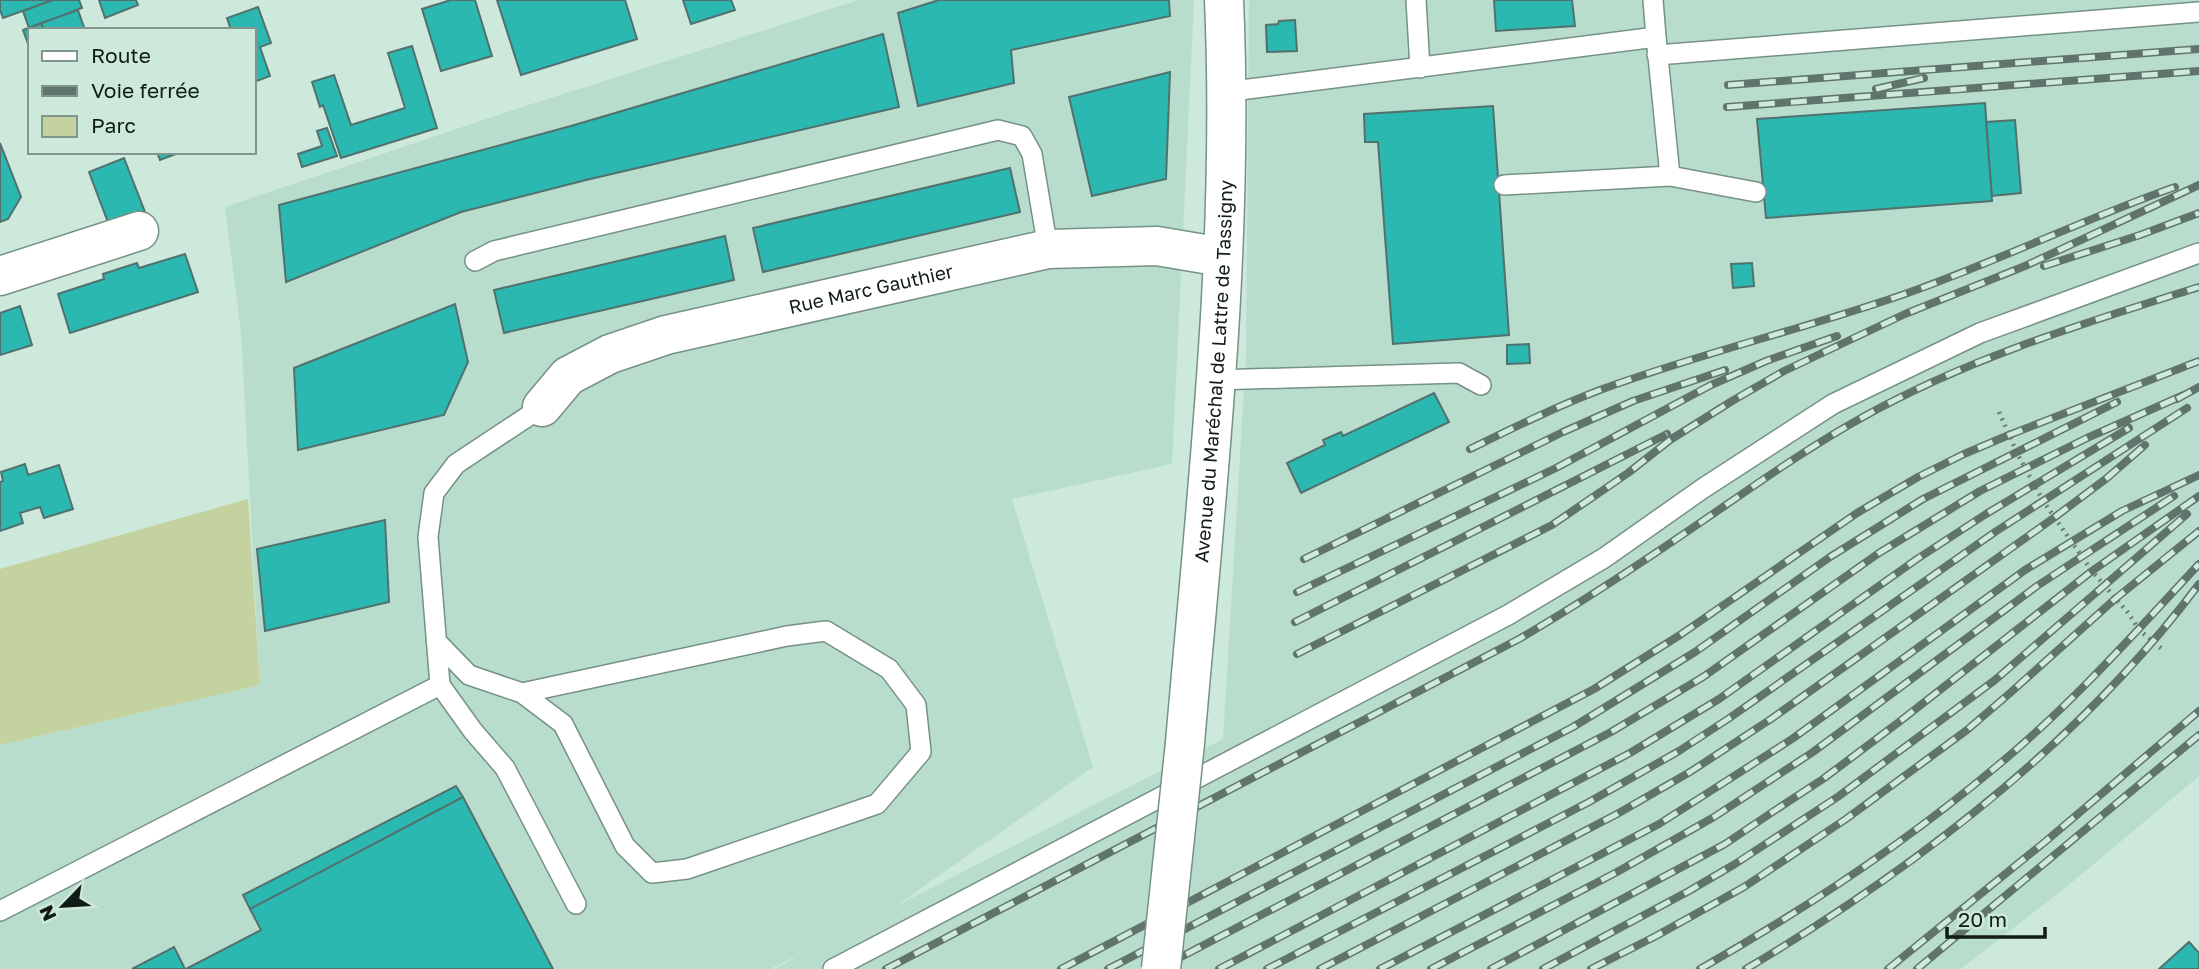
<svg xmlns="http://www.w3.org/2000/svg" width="2199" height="969" font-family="'Golos Text',sans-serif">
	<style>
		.built { fill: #b9ddcc }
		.green { fill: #c4d29f }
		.building { fill: #2ab8b1; stroke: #52716e; stroke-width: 2 }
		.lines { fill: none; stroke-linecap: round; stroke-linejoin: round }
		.lane-casing { stroke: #769185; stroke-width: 22 }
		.street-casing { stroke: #769185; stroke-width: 41 }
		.secondary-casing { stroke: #769185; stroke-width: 41 }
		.path { stroke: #6b7f76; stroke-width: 4.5; stroke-dasharray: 2 5; stroke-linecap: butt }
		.lane { stroke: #fff; stroke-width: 19 }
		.street { stroke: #fff; stroke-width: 38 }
		.secondary { stroke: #fff; stroke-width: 38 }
		.rail-casing { stroke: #61746b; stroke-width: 8 }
		.rail { stroke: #cce9db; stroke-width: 5; stroke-dasharray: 16; stroke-linecap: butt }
		.secondary-bridge-casing { stroke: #769185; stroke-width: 41; stroke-linecap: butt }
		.secondary-bridge { stroke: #fff; stroke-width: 38 }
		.labels { text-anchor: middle; stroke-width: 7; stroke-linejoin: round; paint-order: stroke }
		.street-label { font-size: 19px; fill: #111c17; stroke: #cce9db }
	</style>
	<rect width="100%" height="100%" fill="#cce9db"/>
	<!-- built -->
	<path class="built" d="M 859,0 L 1194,0 L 1172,464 L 1012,499 L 1093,767 L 896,906 L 1223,739 L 1246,356 L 1249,0 L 2199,0 L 2199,776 L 2070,884 L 1961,969 L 775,969 L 809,950 L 770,969 L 0,969 L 0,745 L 260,685 L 241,332 L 225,207 L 516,109 Z"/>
	<!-- green -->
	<path class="green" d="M 248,499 L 260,685 L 0,745 L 0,569 Z"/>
	<!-- building -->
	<path class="building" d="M 0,0 L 53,0 L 3,18 L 0,10 Z
		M 53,0 L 79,0 L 82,8 L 29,28 L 23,11 Z
		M 99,0 L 136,0 L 138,5 L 105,18 Z
		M 451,0 L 475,0 L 492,56 L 441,71 L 422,9 Z
		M 497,0 L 625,0 L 637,39 L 521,75 Z
		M 683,0 L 731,0 L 735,10 L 691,24 Z
		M 939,0 L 1169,0 L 1170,16 L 1011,50 L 1014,83 L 918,106 L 898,13 Z
		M 1494,0 L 1572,0 L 1575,26 L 1496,31 Z
		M 258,7 L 271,43 L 260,47 L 270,76 L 254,82 L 254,30 L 231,30 L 227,18 Z
		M 78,10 L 85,30 L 44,30 L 41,23 Z
		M 1295,20 L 1297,51 L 1267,52 L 1266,25 L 1278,24 L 1279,21 Z
		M 41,23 L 44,30 L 30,30 L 30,49 L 23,30 Z
		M 883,34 L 899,107 L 586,180 L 461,212 L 286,282 L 279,205 L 571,126 Z
		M 412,46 L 437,128 L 341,158 L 323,105 L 320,107 L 312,82 L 334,75 L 351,125 L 405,108 L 388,53 Z
		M 1170,72 L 1166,179 L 1092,196 L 1069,97 Z
		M 1985,103 L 1992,201 L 1766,218 L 1757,119 Z
		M 1493,106 L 1509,335 L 1393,344 L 1378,142 L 1365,142 L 1364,114 Z
		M 2015,120 L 2021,193 L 1992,196 L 1986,122 Z
		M 327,128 L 337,156 L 302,167 L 298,154 L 322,146 L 317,131 Z
		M 0,143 L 21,197 L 8,219 L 0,222 Z
		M 157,152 L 181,152 L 160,160 Z
		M 124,158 L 145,212 L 109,225 L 89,172 Z
		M 1010,168 L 1020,212 L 763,272 L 753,228 Z
		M 725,236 L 734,280 L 504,333 L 494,290 Z
		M 185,254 L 198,292 L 70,333 L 58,294 L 104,279 L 103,274 L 137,263 L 139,268 Z
		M 1752,263 L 1754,286 L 1733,288 L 1731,264 Z
		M 455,304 L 468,362 L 444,415 L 298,450 L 294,368 Z
		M 20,306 L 32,345 L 0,355 L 0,313 Z
		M 1529,344 L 1530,363 L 1507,364 L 1507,345 Z
		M 1434,393 L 1449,422 L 1301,493 L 1287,463 L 1325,445 L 1323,440 L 1341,432 L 1343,436 Z
		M 25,464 L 28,475 L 59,465 L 73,509 L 44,518 L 40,507 L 20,513 L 23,523 L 0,531 L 0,482 L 3,481 L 1,472 Z
		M 385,520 L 389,602 L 265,631 L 257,549 Z
		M 456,786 L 463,797 L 250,909 L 243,895 Z
		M 463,797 L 553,969 L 186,969 L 261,930 L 250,909 Z
		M 2189,942 L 2199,953 L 2199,969 L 2159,969 Z
		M 174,947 L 185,969 L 132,969 Z"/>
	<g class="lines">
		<defs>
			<path id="lane" d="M 1416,0 L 1420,68
				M 1653,0 L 1656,37
				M 1657,55 L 2199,12
				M 1225,92 L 1656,37 L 1670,176 L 1756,192
				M 1504,185 L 1670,176
				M 475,261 L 494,251 L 998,130 L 1022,136 L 1032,154 L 1048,249
				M 1215,380 L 1459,373 L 1481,385
				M 542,407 L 456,464 L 434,493 L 428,537 L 440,685 L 473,731 L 505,768 L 576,904
				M 436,641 L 469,675 L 522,693 L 563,724 L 625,846 L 652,873 L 687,869 L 877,804 L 921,752 L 916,705 L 889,669 L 826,631 L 787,636 L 522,693
				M 0,911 L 440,685
				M 833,969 L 1508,615 L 1604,558 L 1702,489 L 1833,404 L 1980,333 L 2199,253"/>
			<g id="street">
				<path d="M 0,276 L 139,231"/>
				<path id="s1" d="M 542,407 L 568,376 L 610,354 L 666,335 L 1048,249 L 1157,246 L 1222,257"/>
			</g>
			<g id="secondary">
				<path id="s2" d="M 1185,743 C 1206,496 1235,248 1224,0"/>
			</g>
		</defs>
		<!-- lane casing -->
		<use href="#lane" class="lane-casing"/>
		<!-- street casing -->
		<use href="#street" class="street-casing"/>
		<!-- secondary casing -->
		<use href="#secondary" class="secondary-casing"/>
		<!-- path -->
		<path class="path" d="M 1999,412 L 2017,453 L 2043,501 L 2092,571 L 2129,614 L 2139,630 L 2162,649"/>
		<!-- lane -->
		<use href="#lane" class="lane"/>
		<!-- street -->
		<use href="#street" class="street"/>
		<!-- secondary -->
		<use href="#secondary" class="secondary"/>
		<defs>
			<path id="rail" d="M 1728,85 L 2199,49
				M 1876,89 L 1924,78
				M 1727,107 L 2199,71
				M 2044,266 L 2140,235 L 2199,213
				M 2177,399 L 2199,387
				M 1470,449 C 1513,428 1555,407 1600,390 C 1698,354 1800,330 1899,296 C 1992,264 2081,220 2175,187
				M 1304,559 L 1563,432 L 1633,401 L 1725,370
				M 1297,592 L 1556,468 L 1711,385 L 1766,361 L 1837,336
				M 1295,622 L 1667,434
				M 1297,654 L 1552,525 L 1628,473 L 1670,440 L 1732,401 L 1784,371 L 1905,314 L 2025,266 L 2199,185
				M 886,969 L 1519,639 C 1584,601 1646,560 1707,518 C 1758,483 1809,447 1863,417 C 1968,358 2085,323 2199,287
				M 1061,969 L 1594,689 L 1680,635 L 1857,513 L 1918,477 L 1964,454 L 2009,435 L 2199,361
				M 1108,969 L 1573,727 L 1695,652 L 1830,557 L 1923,499 L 2117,402
				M 1158,969 L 1611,732 L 1703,677 L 1879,553 L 1980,491 L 2087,438 L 2186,394
				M 1219,969 L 1630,753 L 1719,699 L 1917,559 L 1986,514 L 2129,428
				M 1267,969 L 1589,802 L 1679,751 L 1728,719 L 1995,532 L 2187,408
				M 1320,969 L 1617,814 L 1690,772 L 1771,719 L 2055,517 L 2107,478 L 2145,445
				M 1380,969 L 1659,824 L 1792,739 L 2025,570 L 2122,511 L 2199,475
				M 1431,969 L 1617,872 L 1714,817 L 1813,752 L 2037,586 L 2174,496
				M 1491,969 L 1725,844 L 1774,811 L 1823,779 L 1899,722 L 2092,571 L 2199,496
				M 1543,969 L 1689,891 L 1735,864 L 1839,796 L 1995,680 L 2187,514
				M 1591,969 L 1656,936 L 1744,887 L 1846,819 L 1967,730 L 2010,693 L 2115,599 L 2199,531
				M 1700,969 C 1804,910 1905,843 1997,766 C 2071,705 2134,634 2199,564
				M 1746,969 C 1916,868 2080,743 2199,584
				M 1888,969 L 2046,841 L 2199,711
				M 1917,969 L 2199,735"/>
		</defs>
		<!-- rail casing -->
		<use href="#rail" class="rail-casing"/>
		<!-- rail -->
		<use href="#rail" class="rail"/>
		<defs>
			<path id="secondary-bridge" d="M 1161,969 L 1185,743"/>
		</defs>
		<!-- secondary-bridge casing -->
		<use href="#secondary-bridge" class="secondary-bridge-casing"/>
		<!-- secondary-bridge -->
		<use href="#secondary-bridge" class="secondary-bridge"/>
	</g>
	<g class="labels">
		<!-- street labels -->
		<g class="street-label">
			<text dy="7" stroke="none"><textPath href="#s1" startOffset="357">Rue Marc Gauthier</textPath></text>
			<text dy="7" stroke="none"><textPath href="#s2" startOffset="373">Avenue du Maréchal de Lattre de Tassigny</textPath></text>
		</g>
	</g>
	<!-- legend -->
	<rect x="28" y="28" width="228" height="126" fill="#cce9db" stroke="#81978d" stroke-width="2"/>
	<rect x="42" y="51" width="35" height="10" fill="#ffffff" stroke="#81978d" stroke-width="2"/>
	<text x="91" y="63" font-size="21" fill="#111c17">Route</text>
	<rect x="42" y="86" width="35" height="10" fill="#61746b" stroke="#81978d" stroke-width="2"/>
	<text x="91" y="98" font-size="21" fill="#111c17">Voie ferrée</text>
	<rect x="42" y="116" width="35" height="21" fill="#c4d29f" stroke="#81978d" stroke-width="2"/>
	<text x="91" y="133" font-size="21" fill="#111c17">Parc</text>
	<!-- north arrow -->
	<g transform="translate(63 906) rotate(245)" stroke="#cce9db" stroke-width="5" paint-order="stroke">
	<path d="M0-5L12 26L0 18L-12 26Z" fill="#111c17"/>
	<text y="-10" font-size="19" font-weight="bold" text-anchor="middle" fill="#111c17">N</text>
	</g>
	<!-- scale -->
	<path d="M1947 927v10h98v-10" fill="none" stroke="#111c17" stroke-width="3.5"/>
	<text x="1958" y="927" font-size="21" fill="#111c17" stroke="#cce9db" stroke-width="5" paint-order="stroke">20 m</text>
</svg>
